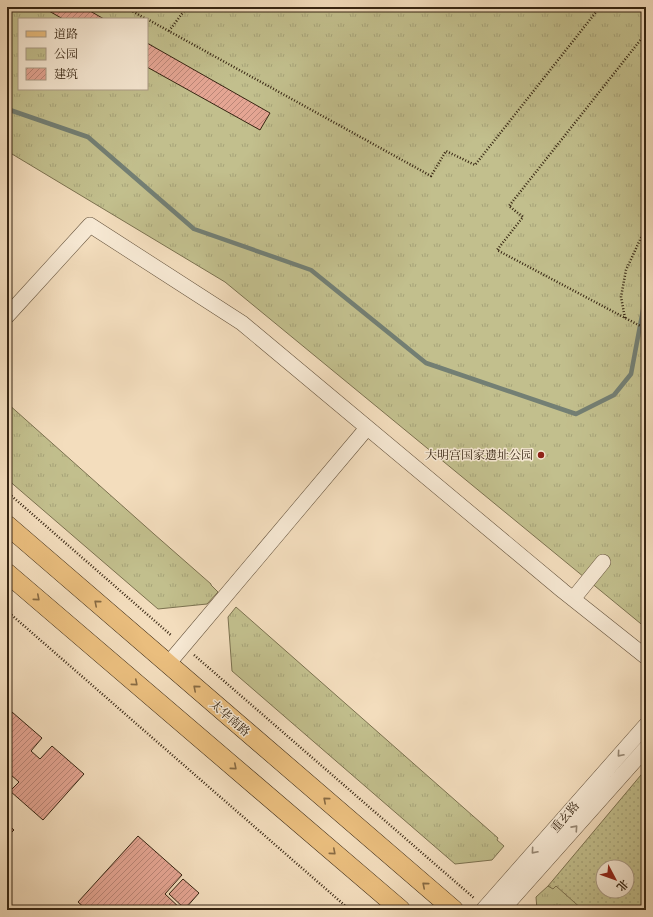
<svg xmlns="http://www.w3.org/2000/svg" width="653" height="917" font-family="'IM FELL DW Pica','Noto Serif SC',serif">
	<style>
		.grass { fill: url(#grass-dots); stroke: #7c7250; fill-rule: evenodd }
		.park { fill: url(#park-tufts); stroke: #7c7250; fill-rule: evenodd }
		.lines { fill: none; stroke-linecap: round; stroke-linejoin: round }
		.stream { stroke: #737f74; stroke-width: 4.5 }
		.building { fill: url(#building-hatch); stroke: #362512 }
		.minor-casing { stroke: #65533d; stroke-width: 16 }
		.major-casing { stroke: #362512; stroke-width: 20 }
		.path { stroke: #362512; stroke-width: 2.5; stroke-dasharray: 1 2; stroke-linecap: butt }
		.minor { stroke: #f7e9d4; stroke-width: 15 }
		.major { stroke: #eabe7e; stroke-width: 19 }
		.oneway { stroke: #876a43 }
		.oneway2 { stroke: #968773 }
		.poi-dot { fill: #8f2418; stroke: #f7e9d4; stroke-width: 1.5 }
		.labels { text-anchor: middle; stroke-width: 3; stroke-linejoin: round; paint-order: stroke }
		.poi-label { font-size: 12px; fill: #362512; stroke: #f7e9d4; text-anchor: end }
		.street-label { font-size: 12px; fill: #362512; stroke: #f7e9d4 }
	</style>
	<defs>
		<pattern id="grass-dots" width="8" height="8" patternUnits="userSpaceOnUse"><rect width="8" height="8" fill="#c2bf8d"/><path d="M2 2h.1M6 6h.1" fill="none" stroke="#a7a479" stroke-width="1.8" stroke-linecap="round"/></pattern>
		<pattern id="park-tufts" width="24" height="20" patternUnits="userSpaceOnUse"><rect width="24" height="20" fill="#c2bf8d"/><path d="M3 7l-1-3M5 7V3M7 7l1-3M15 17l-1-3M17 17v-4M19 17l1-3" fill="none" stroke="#a7a479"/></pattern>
		<pattern id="building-hatch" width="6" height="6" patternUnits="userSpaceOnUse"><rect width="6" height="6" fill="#e4a593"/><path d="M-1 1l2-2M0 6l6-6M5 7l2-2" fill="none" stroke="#ba8677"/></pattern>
	</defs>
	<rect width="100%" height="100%" fill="#f3ddbd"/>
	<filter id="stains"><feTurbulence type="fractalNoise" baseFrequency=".005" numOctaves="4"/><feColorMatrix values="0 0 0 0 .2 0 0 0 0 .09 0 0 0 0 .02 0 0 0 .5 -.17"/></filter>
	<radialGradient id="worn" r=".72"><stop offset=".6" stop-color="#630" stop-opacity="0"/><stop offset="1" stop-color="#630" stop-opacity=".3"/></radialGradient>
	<!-- grass -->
	<path class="grass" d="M 646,769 L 646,910 L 577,910 L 548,886 ZM 603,867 L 627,867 L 627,891 L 603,891 Z"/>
	<!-- park -->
	<path class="park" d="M 7,7 L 646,7 L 646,628 L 225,282 L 7,151 ZM 19,19 L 147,19 L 147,89 L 19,89 Z
		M 7,403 L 154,534 L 211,584 L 211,585 L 218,592 L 207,604 L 158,609 L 7,479 Z
		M 236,607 L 498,838 L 497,840 L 504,846 L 492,860 L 455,864 L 232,671 L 228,617 Z
		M 548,886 L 553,889 L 556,886 L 583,910 L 537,910 L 536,897 Z"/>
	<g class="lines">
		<!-- stream -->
		<path class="stream" d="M 7,109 L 88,137 L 194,229 L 311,270 L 426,363 L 576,414 L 614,395 L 631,374 L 646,294"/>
	</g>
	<!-- building -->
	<path class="building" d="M 42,7 L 83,7 L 104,19 L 63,19 Z
		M 147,43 L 270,113 L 260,130 L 147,67 Z
		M 12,712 L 42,738 L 31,751 L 40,759 L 52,746 L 84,774 L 43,820 L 10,791 L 19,782 L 11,775 L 7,779 L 7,717 Z
		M 7,824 L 14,830 L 7,837 Z
		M 138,836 L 182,875 L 165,894 L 182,910 L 87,910 L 78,902 Z
		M 183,879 L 199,893 L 185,909 L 169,894 Z"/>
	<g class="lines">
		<defs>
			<path id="minor" d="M 7,316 L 90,225 L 242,323 L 563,591 L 646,657
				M 573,599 L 603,562
				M 168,664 L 367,428
				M 483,910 L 646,725
				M 502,910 L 646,748"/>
			<path id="major" d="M 7,525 L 454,910
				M 7,573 L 401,910"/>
		</defs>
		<!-- minor casing -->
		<use href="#minor" class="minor-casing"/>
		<!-- major casing -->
		<use href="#major" class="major-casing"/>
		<!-- path -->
		<path class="path" d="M 125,7 L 146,19
			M 147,19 L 431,176 L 446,151 L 475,165 L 600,7
			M 169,31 L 187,7
			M 646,33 L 509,206 L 523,217 L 497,250 L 646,329
			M 625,318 L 621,297 L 626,270 L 646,227
			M 7,492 L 172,636
			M 7,611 L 350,910
			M 194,655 L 474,898"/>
		<!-- minor -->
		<use href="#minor" class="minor"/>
		<!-- major -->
		<use href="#major" class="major"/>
	</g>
	<!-- one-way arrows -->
	<defs><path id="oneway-chevron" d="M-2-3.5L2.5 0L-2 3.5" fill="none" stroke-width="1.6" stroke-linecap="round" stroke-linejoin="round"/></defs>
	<g class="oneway">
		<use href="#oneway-chevron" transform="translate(37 598) rotate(41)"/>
		<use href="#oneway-chevron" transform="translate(97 603) rotate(-139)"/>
		<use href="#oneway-chevron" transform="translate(135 683) rotate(41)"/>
		<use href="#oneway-chevron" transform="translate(196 688) rotate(-139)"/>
		<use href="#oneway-chevron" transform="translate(234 767) rotate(41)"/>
		<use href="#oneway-chevron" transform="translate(326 800) rotate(-139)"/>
		<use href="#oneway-chevron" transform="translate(333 852) rotate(41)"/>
		<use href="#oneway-chevron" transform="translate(425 885) rotate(-139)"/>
	</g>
	<g class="oneway2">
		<use href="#oneway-chevron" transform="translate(620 754) rotate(131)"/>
		<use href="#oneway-chevron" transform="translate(575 828) rotate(-48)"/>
		<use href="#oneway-chevron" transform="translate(534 851) rotate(131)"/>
	</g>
	<!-- markers -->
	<circle class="poi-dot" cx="541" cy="455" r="4"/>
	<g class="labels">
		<!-- poi labels -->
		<g class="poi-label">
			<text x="533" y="459">大明宫国家遗址公园</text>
		</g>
		<!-- street labels -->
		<g class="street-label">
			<text transform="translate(230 718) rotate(41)" y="4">太华南路</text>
			<text transform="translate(565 817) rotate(-49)" y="4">重玄路</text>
		</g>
	</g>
	<!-- margin -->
	<rect width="653" height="917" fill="none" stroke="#f3ddbd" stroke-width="24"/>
	<rect x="8" y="8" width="637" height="901" fill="none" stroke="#362512" stroke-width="2"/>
	<rect x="12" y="12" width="629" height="893" fill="none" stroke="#362512"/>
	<!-- legend -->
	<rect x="18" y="18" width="130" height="72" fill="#f7e9d4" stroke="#aa9b86"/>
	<rect x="26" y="31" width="20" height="6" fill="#eabe7e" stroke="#aa9b86"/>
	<text x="54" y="38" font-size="12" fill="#362512">道路</text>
	<rect x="26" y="48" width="20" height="12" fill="url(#park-tufts)" stroke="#aa9b86"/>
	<text x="54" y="58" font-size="12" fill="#362512">公园</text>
	<rect x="26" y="68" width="20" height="12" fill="url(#building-hatch)" stroke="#aa9b86"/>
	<text x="54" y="78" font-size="12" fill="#362512">建筑</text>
	<!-- north arrow -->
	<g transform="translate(615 879) rotate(131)"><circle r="19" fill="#f7e9d4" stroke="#aa9b86"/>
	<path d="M0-3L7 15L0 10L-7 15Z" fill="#8f2418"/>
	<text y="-6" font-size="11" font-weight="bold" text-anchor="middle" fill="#362512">北</text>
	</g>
	<rect width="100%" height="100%" filter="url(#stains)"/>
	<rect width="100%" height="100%" fill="url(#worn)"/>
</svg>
